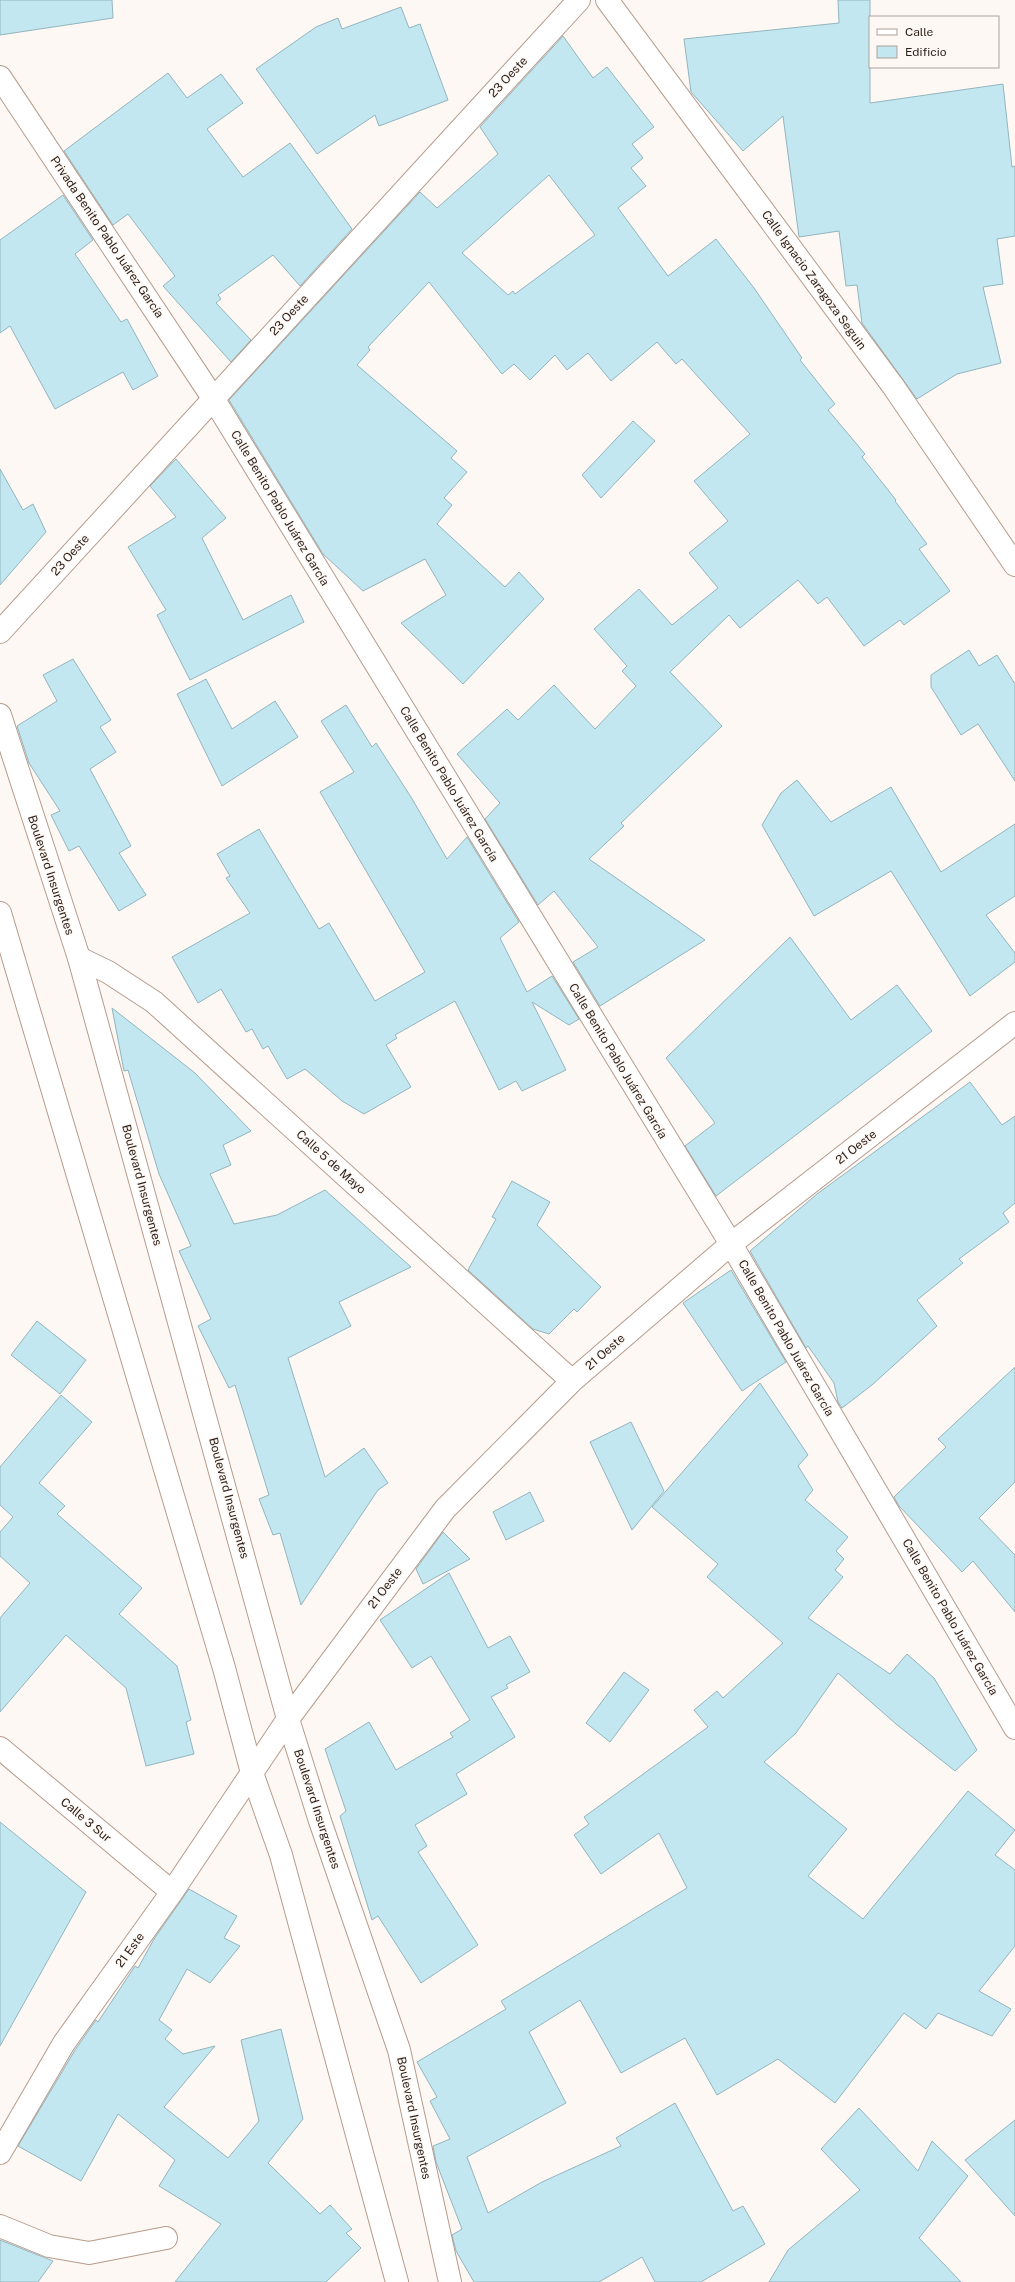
<svg xmlns="http://www.w3.org/2000/svg" width="1015" height="2282" font-family="'Public Sans',sans-serif">
	<style>
		.building { fill: #c2e7f0; stroke: #92b5be; fill-rule: evenodd }
		.lines { fill: none; stroke-linecap: round; stroke-linejoin: round }
		.minor-casing { stroke: #b79b8b; stroke-width: 24 }
		.major-casing { stroke: #b79b8b; stroke-width: 24 }
		.minor { stroke: #fff; stroke-width: 22 }
		.major { stroke: #fff; stroke-width: 22 }
		.labels { text-anchor: middle; stroke-width: 3; stroke-linejoin: round; paint-order: stroke }
		.street-label { font-size: 12px; fill: #2a1f19; stroke: #fef8f4 }
	</style>
	<rect width="100%" height="100%" fill="#fef8f4"/>
	<!-- building -->
	<path class="building" d="M 0,0 L 112,0 L 113,18 L 0,35 Z
		M 838,0 L 870,0 L 870,103 L 1003,84 L 1012,167 L 1015,166 L 1015,236 L 997,239 L 1003,284 L 983,287 L 1001,363 L 957,374 L 917,399 L 862,323 L 857,285 L 846,286 L 839,231 L 799,237 L 783,116 L 743,151 L 691,92 L 684,39 L 839,23 Z
		M 401,7 L 409,28 L 420,24 L 448,100 L 379,126 L 375,115 L 317,154 L 256,69 L 316,27 L 338,18 L 342,29 Z
		M 563,36 L 593,78 L 607,67 L 654,127 L 632,144 L 643,158 L 631,168 L 646,186 L 618,208 L 668,276 L 716,239 L 754,288 L 802,358 L 800,360 L 835,404 L 828,410 L 865,454 L 862,457 L 896,500 L 895,501 L 927,544 L 919,549 L 950,591 L 904,625 L 900,620 L 864,646 L 827,597 L 818,604 L 798,580 L 740,628 L 729,615 L 670,672 L 722,726 L 621,823 L 624,826 L 589,859 L 705,940 L 600,1006 L 573,962 L 598,947 L 554,891 L 538,905 L 485,819 L 500,803 L 457,754 L 507,709 L 518,720 L 554,685 L 595,729 L 636,686 L 622,671 L 627,666 L 594,629 L 639,589 L 672,625 L 718,588 L 689,553 L 728,521 L 694,481 L 750,434 L 682,359 L 676,364 L 657,342 L 611,381 L 588,353 L 567,370 L 555,355 L 530,380 L 514,364 L 502,374 L 429,282 L 368,347 L 370,350 L 357,365 L 457,451 L 451,458 L 467,472 L 444,498 L 452,505 L 437,524 L 505,587 L 519,572 L 544,599 L 463,684 L 401,623 L 446,595 L 425,559 L 363,591 L 323,554 L 229,400 L 420,192 L 437,208 L 498,154 L 480,127 ZM 549,175 L 595,235 L 515,294 L 513,291 L 508,295 L 462,253 Z
		M 168,73 L 187,98 L 221,74 L 243,103 L 207,129 L 243,177 L 290,143 L 352,229 L 300,286 L 273,255 L 218,295 L 221,299 L 216,303 L 251,340 L 231,362 L 163,286 L 175,276 L 128,214 L 113,225 L 64,151 Z
		M 63,195 L 93,240 L 75,254 L 121,322 L 127,319 L 158,376 L 133,390 L 123,372 L 55,409 L 10,326 L 0,333 L 0,240 Z
		M 633,421 L 655,441 L 601,498 L 582,475 Z
		M 176,459 L 226,518 L 202,538 L 243,620 L 291,595 L 304,622 L 190,680 L 157,615 L 166,610 L 128,547 L 176,517 L 150,486 Z
		M 0,469 L 23,510 L 33,504 L 46,532 L 0,585 Z
		M 969,650 L 979,666 L 997,655 L 1015,684 L 1015,781 L 978,724 L 961,735 L 931,687 L 931,675 Z
		M 73,659 L 111,720 L 100,727 L 116,752 L 90,769 L 131,846 L 119,853 L 146,895 L 119,911 L 79,846 L 69,851 L 51,815 L 60,811 L 29,763 L 17,726 L 57,701 L 43,675 Z
		M 206,679 L 232,729 L 275,701 L 298,737 L 222,786 L 177,694 Z
		M 346,705 L 372,747 L 376,743 L 411,797 L 447,859 L 467,837 L 519,922 L 500,938 L 527,992 L 552,976 L 579,1019 L 569,1025 L 532,1002 L 566,1070 L 522,1091 L 516,1081 L 499,1090 L 455,1001 L 395,1035 L 397,1038 L 386,1045 L 411,1087 L 364,1114 L 342,1101 L 305,1069 L 287,1079 L 268,1046 L 263,1049 L 252,1029 L 246,1032 L 221,989 L 198,1003 L 172,957 L 250,913 L 226,878 L 230,876 L 217,854 L 259,829 L 319,929 L 329,923 L 375,1001 L 425,972 L 320,792 L 354,772 L 321,721 Z
		M 797,780 L 831,822 L 891,787 L 941,872 L 1015,824 L 1015,896 L 986,915 L 1015,953 L 1015,962 L 970,996 L 891,871 L 814,916 L 762,825 L 781,793 Z
		M 790,937 L 851,1020 L 897,985 L 932,1031 L 716,1196 L 685,1146 L 715,1123 L 666,1058 Z
		M 112,1008 L 195,1073 L 251,1131 L 223,1145 L 231,1165 L 210,1174 L 234,1224 L 277,1215 L 325,1190 L 411,1267 L 339,1302 L 351,1326 L 288,1358 L 325,1477 L 364,1448 L 388,1483 L 378,1490 L 301,1605 L 280,1533 L 273,1535 L 259,1499 L 269,1495 L 235,1385 L 229,1388 L 198,1326 L 211,1319 L 179,1251 L 191,1246 L 159,1174 L 128,1070 L 124,1071 Z
		M 970,1082 L 1002,1125 L 1015,1116 L 1015,1203 L 1003,1213 L 1009,1222 L 959,1259 L 963,1263 L 917,1300 L 937,1326 L 872,1385 L 842,1408 L 838,1402 L 834,1383 L 808,1346 L 806,1348 L 750,1251 L 817,1194 Z
		M 512,1181 L 550,1202 L 537,1225 L 601,1287 L 577,1312 L 574,1309 L 549,1334 L 533,1329 L 468,1270 L 496,1219 L 492,1217 Z
		M 731,1270 L 786,1362 L 742,1391 L 683,1303 Z
		M 37,1321 L 86,1360 L 60,1394 L 11,1355 Z
		M 1015,1367 L 1015,1482 L 979,1518 L 1015,1555 L 1015,1612 L 973,1561 L 962,1572 L 899,1506 L 894,1497 L 946,1447 L 938,1439 Z
		M 760,1383 L 808,1455 L 798,1466 L 813,1490 L 805,1500 L 848,1537 L 836,1551 L 844,1559 L 835,1570 L 843,1577 L 808,1618 L 890,1674 L 907,1654 L 934,1678 L 977,1750 L 955,1771 L 896,1724 L 838,1673 L 796,1733 L 764,1762 L 847,1829 L 808,1876 L 863,1919 L 968,1791 L 1015,1830 L 995,1855 L 1015,1870 L 1015,1946 L 979,1991 L 1011,2009 L 992,2036 L 938,2013 L 926,2029 L 904,2013 L 835,2103 L 778,2059 L 717,2095 L 685,2038 L 621,2073 L 580,2000 L 529,2032 L 566,2103 L 467,2157 L 488,2213 L 542,2182 L 621,2146 L 616,2138 L 675,2103 L 733,2211 L 743,2206 L 765,2244 L 701,2282 L 655,2282 L 642,2257 L 599,2282 L 474,2282 L 456,2251 L 452,2235 L 462,2229 L 436,2162 L 433,2146 L 450,2139 L 430,2101 L 437,2097 L 417,2062 L 506,2009 L 501,2001 L 687,1888 L 659,1833 L 601,1874 L 574,1835 L 589,1824 L 584,1817 L 708,1727 L 694,1710 L 717,1691 L 723,1698 L 783,1643 L 707,1577 L 718,1564 L 652,1507 Z
		M 61,1395 L 92,1422 L 39,1483 L 65,1506 L 57,1514 L 142,1588 L 119,1614 L 177,1666 L 191,1720 L 186,1722 L 194,1754 L 146,1766 L 126,1688 L 66,1635 L 0,1712 L 0,1618 L 30,1583 L 0,1556 L 0,1532 L 13,1517 L 0,1505 L 0,1467 Z
		M 631,1422 L 664,1491 L 632,1530 L 590,1442 Z
		M 530,1492 L 544,1521 L 506,1540 L 493,1512 Z
		M 443,1532 L 470,1559 L 423,1584 L 416,1569 Z
		M 449,1573 L 488,1648 L 510,1636 L 530,1672 L 506,1685 L 508,1688 L 491,1697 L 515,1737 L 456,1774 L 467,1794 L 415,1825 L 427,1846 L 418,1852 L 478,1945 L 421,1983 L 378,1916 L 372,1920 L 340,1816 L 346,1811 L 325,1749 L 369,1722 L 396,1770 L 453,1737 L 450,1733 L 470,1720 L 431,1656 L 412,1668 L 380,1620 Z
		M 624,1672 L 649,1690 L 610,1742 L 586,1723 Z
		M 0,1822 L 86,1892 L 0,2046 Z
		M 189,1889 L 237,1916 L 224,1938 L 240,1946 L 210,1983 L 187,1969 L 159,2020 L 172,2030 L 165,2039 L 183,2054 L 215,2046 L 164,2107 L 228,2158 L 259,2121 L 241,2040 L 281,2029 L 303,2119 L 268,2163 L 320,2214 L 330,2205 L 352,2229 L 346,2233 L 361,2248 L 326,2282 L 175,2282 L 221,2224 L 159,2186 L 175,2160 L 118,2114 L 81,2181 L 18,2146 L 75,2050 L 96,2020 L 98,2022 L 135,1966 L 138,1968 L 154,1939 Z
		M 859,2108 L 918,2171 L 932,2141 L 968,2176 L 919,2238 L 961,2282 L 769,2282 L 788,2250 L 860,2190 L 821,2149 Z
		M 1015,2120 L 1015,2216 L 965,2160 Z
		M 0,2240 L 53,2261 L 38,2282 L 0,2282 Z"/>
	<g class="lines">
		<defs>
			<path id="minor" d="M 607,0 L 893,386 L 1015,565
				M 0,77 L 213,398 L 731,1244 L 1015,1728
				M 0,632 L 579,0
				M 79,958 L 108,972 L 154,1002 L 572,1381
				M 0,1748 L 172,1892
				M 0,2153 L 64,2043 L 172,1892 L 288,1719 L 445,1509 L 572,1381 L 731,1244 L 1015,1023
				M 0,2226 L 49,2246 L 89,2253 L 166,2238"/>
			<path id="major" d="M 0,715 L 79,958 L 288,1719 L 320,1821 L 399,2050 L 450,2282
				M 0,913 L 224,1668 L 252,1773 L 281,1855 L 397,2282"/>
		</defs>
		<!-- minor casing -->
		<use href="#minor" class="minor-casing"/>
		<!-- major casing -->
		<use href="#major" class="major-casing"/>
		<!-- minor -->
		<use href="#minor" class="minor"/>
		<!-- major -->
		<use href="#major" class="major"/>
	</g>
	<g class="labels">
		<!-- street labels -->
		<g class="street-label">
			<text transform="translate(508 77) rotate(-47)" y="4">23 Oeste</text>
			<text transform="translate(107 237) rotate(56)" y="4">Privada Benito Pablo Juárez García</text>
			<text transform="translate(814 280) rotate(54)" y="4">Calle Ignacio Zaragoza Seguin</text>
			<text transform="translate(289 315) rotate(-47)" y="4">23 Oeste</text>
			<text transform="translate(280 508) rotate(59)" y="4">Calle Benito Pablo Juárez García</text>
			<text transform="translate(70 555) rotate(-48)" y="4">23 Oeste</text>
			<text transform="translate(449 784) rotate(59)" y="4">Calle Benito Pablo Juárez García</text>
			<text transform="translate(51 875) rotate(72)" y="4">Boulevard Insurgentes</text>
			<text transform="translate(618 1061) rotate(59)" y="4">Calle Benito Pablo Juárez García</text>
			<text transform="translate(856 1147) rotate(-38)" y="4">21 Oeste</text>
			<text transform="translate(331 1162) rotate(42)" y="4">Calle 5 de Mayo</text>
			<text transform="translate(142 1185) rotate(75)" y="4">Boulevard Insurgentes</text>
			<text transform="translate(786 1338) rotate(60)" y="4">Calle Benito Pablo Juárez García</text>
			<text transform="translate(605 1352) rotate(-41)" y="4">21 Oeste</text>
			<text transform="translate(229 1498) rotate(75)" y="4">Boulevard Insurgentes</text>
			<text transform="translate(385 1588) rotate(-53)" y="4">21 Oeste</text>
			<text transform="translate(950 1617) rotate(60)" y="4">Calle Benito Pablo Juárez García</text>
			<text transform="translate(317 1809) rotate(72)" y="4">Boulevard Insurgentes</text>
			<text transform="translate(86 1820) rotate(40)" y="4">Calle 3 Sur</text>
			<text transform="translate(130 1950) rotate(-54)" y="4">21 Este</text>
			<text transform="translate(414 2118) rotate(78)" y="4">Boulevard Insurgentes</text>
		</g>
	</g>
	<!-- legend -->
	<rect x="869" y="16" width="130" height="52" fill="#fef8f4" stroke="#a9a19c"/>
	<rect x="877" y="29" width="20" height="6" fill="#ffffff" stroke="#a9a19c"/>
	<text x="905" y="36" font-size="12" fill="#2a1f19">Calle</text>
	<rect x="877" y="46" width="20" height="12" fill="#c2e7f0" stroke="#a9a19c"/>
	<text x="905" y="56" font-size="12" fill="#2a1f19">Edificio</text>
</svg>
